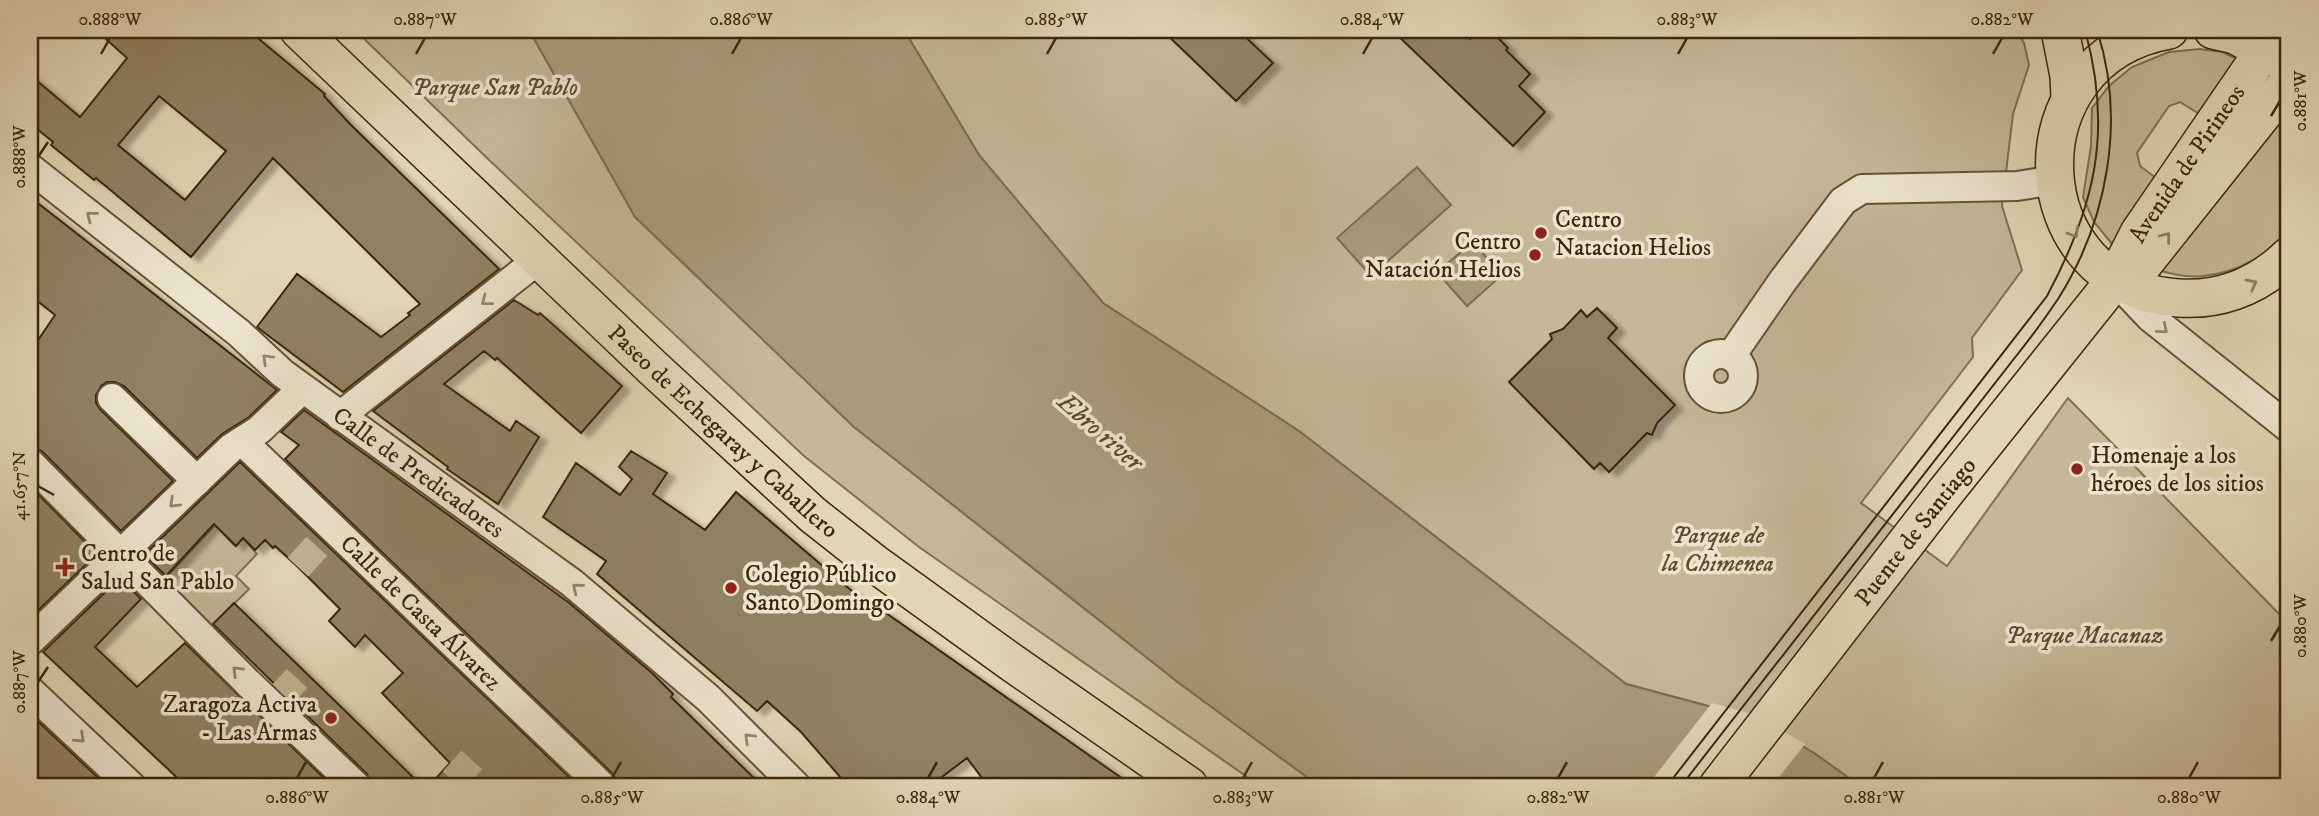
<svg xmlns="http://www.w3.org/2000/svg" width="2319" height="816" font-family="'IM FELL DW Pica',serif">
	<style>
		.green { fill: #c5b797; stroke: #806f51; stroke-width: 2 }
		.water { fill: #a99a7b; stroke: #7d6c4e; stroke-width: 2 }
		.pier { fill: #e1d5b4 }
		.building { fill: #918163; stroke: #3b270b; stroke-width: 2; fill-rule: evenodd; filter: url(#shadow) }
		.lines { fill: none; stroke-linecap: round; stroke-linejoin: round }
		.minor-tunnel { stroke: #c0b292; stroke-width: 28; stroke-dasharray: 28 14; stroke-linecap: butt }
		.minor-casing { stroke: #645235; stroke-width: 32 }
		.major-casing { stroke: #3b270b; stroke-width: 40 }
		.minor { stroke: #ece4ce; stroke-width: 28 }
		.major { stroke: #e1d5b4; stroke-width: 37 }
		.tram { stroke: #3b270b; stroke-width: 2 }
		.oneway { stroke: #94866c }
		.oneway2 { stroke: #8e7e60 }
		.ticks { fill: none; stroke: #3b270b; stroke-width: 2.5 }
		.poi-dot { fill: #8f2418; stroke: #ece4ce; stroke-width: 2.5 }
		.labels { text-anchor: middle; stroke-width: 7; stroke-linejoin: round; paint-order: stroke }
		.park-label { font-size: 24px; font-style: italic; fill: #5e4b2e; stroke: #ece4ce }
		.street-label { font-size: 24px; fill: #3b270b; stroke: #ece4ce }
		.poi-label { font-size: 24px; fill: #3b270b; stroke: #ece4ce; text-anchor: start }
		.water-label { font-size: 26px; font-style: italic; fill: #5c4a2d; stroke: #ece4ce }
		.neatline { fill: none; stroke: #3b270b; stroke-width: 2.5 }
		.ticks-label { font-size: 18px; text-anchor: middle; fill: #3b270b }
	</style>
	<defs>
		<filter id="shadow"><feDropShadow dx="8" dy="4.5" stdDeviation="2" flood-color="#0004"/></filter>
	</defs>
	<rect width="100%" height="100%" fill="#e1d5b4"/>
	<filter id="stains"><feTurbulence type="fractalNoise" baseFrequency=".00286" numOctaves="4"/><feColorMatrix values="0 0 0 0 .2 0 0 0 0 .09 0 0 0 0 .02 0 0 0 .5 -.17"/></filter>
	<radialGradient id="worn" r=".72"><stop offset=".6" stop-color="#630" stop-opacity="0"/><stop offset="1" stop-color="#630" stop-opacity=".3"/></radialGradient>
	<!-- green -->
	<path class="green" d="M 355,30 L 529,30 L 635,217 L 854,427 L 1179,683 L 1319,786 L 1260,786 L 919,547 L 804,456 L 488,159 Z
		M 904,30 L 2016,30 L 2024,43 L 2029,65 L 2013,114 L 2002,206 L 2022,270 L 1972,338 L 1973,357 L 1861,503 L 1947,566 L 2068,398 L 2289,624 L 2289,786 L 1860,786 L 1814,753 L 1753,718 L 1626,684 L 1299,431 L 1103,303 L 979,155 Z
		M 2200,49 L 2222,52 L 2242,61 L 2204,117 L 2180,102 L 2169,106 L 2137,153 L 2140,166 L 2160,181 L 2113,245 L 2094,222 L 2083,197 L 2091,146 L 2092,108 L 2109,86 L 2132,67 L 2169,52 Z
		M 2289,103 C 2289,121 2293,217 2288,227 C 2273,256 2234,273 2203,276 C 2187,278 2170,274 2155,269 Z
		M 215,525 L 235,546 L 243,538 L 257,554 L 236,576 L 249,589 L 208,630 L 160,584 Z"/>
	<!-- water -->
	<path class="water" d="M 529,30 L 904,30 L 979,155 L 1103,303 L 1299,431 L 1626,684 L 1753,718 L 1814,753 L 1860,786 L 1319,786 L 1179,683 L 854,427 L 635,217 Z
		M 1417,167 L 1451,205 L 1371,276 L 1337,238 Z
		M 1473,242 L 1502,275 L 1467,306 L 1437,272 Z"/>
	<!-- pier -->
	<path class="pier" d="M 1712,703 L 1755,715 L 1805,744 L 1772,786 L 1647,786 Z"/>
	<!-- building -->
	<path class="building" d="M 96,30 L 248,30 L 325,94 L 324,96 L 351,125 L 499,269 L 343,392 L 257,327 L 297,274 L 381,337 L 410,315 L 408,313 L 420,304 L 273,158 L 191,257 L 96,178 L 94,180 L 51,145 L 53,142 L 30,123 L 30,75 L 80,117 L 127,58 ZM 159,96 L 226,151 L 185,200 L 118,145 Z
		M 1162,30 L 1238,30 L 1273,63 L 1236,101 Z
		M 1392,30 L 1461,30 L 1470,39 L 1479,30 L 1490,30 L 1508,48 L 1506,50 L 1530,74 L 1519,86 L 1545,112 L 1513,146 Z
		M 30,197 L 277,390 L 249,417 L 222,434 L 197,458 L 124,386 L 115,382 L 107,382 L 101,386 L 96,395 L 96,403 L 100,409 L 173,481 L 121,531 L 42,451 L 30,447 L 30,352 L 55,315 L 30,295 Z
		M 514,300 L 538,315 L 540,313 L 622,386 L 581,433 L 497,358 L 495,360 L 484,351 L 444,384 L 510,431 L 516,421 L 539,437 L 498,504 L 447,469 L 448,467 L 373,411 Z
		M 1597,308 L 1617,328 L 1608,338 L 1675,405 L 1657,423 L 1652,435 L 1647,433 L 1609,472 L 1600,463 L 1594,469 L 1509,382 L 1552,339 L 1550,334 L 1563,329 L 1581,310 L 1587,317 Z
		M 304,410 L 568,602 L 652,673 L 673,694 L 671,697 L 762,786 L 618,786 L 613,774 L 285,459 L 299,445 L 281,432 Z
		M 631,451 L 667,473 L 653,494 L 705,530 L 736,492 L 873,609 L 876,606 L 1133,786 L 988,786 L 967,758 L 930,786 L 848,786 L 801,732 L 767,701 L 757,711 L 597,574 L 606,561 L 543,517 L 576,463 L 620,495 L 632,479 L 619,467 Z
		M 240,462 L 568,776 L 558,786 L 493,786 L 485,779 L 478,786 L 429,786 L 450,763 L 382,693 L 403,673 L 365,635 L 355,647 L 329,621 L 340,609 L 298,567 L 275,546 L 273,548 L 265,540 L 255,550 L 243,538 L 236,546 L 214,524 L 166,576 L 144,555 Z
		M 30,486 L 97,554 L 30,618 Z
		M 120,578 L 141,599 L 95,647 L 137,687 L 185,643 L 332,786 L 186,786 L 43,652 Z
		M 234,603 L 335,701 L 422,786 L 372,786 L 367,774 L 213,624 Z
		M 30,714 L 107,786 L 30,786 Z"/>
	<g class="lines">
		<!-- minor-tunnel -->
		<path class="minor-tunnel" d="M 298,567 L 328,534
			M 278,699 L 304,671
			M 452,761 L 479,785"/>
		<defs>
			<g id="minor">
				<path id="s1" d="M 30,168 L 239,333 L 282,373 L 572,583 L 708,698 L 796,786"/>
				<path d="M 2115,280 L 2150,317 L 2289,428"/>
				<circle cx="1721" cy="376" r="22"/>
				<path d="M 1731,356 L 1782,282 L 1843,201 L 1862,189 L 2017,186 L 2055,180"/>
				<path d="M 112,398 L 197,481"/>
				<path d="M 340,416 L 539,259"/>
				<path id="s2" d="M 242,441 L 602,786"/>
				<path d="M 30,463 L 247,682 L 356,786"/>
				<path d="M 30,641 L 231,448 L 259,430 L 302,389"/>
				<path d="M 30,691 L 131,786"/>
			</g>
			<g id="major">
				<path id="s3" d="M 299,30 L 653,368 L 813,515 L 874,563 L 1011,662 L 1189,786"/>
				<path d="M 2060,30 L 2069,76 L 2070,98"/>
				<path d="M 2169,30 C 2010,58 2020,287 2178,298 C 2222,301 2258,286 2289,256"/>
				<path d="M 2213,30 L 2235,35 L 2283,61"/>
				<path d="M 2141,267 L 2289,81"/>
				<path id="s4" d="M 1718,786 L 1944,494 L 2115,280 L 2139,233 L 2278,30"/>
			</g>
		</defs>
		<!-- minor casing -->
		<use href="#minor" class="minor-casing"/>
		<!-- major casing -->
		<use href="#major" class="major-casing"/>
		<!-- minor -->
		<use href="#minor" class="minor"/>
		<!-- major -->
		<use href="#major" class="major"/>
		<!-- tram -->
		<path class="tram" d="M 1667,786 L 2047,296 C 2095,206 2113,131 2085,30
			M 1681,786 L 2013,360 C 2029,340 2044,320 2058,299 C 2108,220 2126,119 2097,30"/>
	</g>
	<!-- one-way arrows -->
	<defs><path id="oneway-chevron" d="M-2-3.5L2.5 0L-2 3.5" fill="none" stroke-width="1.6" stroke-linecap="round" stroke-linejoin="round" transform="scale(1.75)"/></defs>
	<g class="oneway">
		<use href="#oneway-chevron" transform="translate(91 216) rotate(-142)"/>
		<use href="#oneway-chevron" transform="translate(486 301) rotate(142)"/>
		<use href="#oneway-chevron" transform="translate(2163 329) rotate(40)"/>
		<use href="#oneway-chevron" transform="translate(267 359) rotate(-136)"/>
		<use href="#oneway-chevron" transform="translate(174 503) rotate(136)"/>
		<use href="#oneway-chevron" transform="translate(577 588) rotate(-141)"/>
		<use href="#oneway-chevron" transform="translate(237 671) rotate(-135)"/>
		<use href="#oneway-chevron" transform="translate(80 738) rotate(43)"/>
		<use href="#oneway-chevron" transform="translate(749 738) rotate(-136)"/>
	</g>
	<g class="oneway2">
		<use href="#oneway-chevron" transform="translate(2074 233) rotate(60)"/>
		<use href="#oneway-chevron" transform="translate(2166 237) rotate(-52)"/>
		<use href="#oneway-chevron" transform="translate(2252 284) rotate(-28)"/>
	</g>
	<!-- ticks -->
	<path class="ticks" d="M 101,54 L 110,38M 416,54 L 425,38M 732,54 L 741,38M 1047,54 L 1056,38M 1363,54 L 1372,38M 1678,54 L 1687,38M 1993,54 L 2002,38M 2271,116 L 2280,101M 38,157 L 48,142M 38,486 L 54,495M 2271,641 L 2280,626M 38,682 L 48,667M 297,778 L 306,762M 612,778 L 621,762M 928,778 L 937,762M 1243,778 L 1252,762M 1558,778 L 1567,762M 1874,778 L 1883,762M 2189,778 L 2198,762"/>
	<!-- markers -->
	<g class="poi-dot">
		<circle cx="1541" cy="233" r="7"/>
		<circle cx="1535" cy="255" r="7"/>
		<circle cx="2077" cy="469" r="7"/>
		<path d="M61.5 556.5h7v7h7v7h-7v7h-7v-7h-7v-7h7z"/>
		<circle cx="731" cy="588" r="7"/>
		<circle cx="331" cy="718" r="7"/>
	</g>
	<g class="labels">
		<!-- park labels -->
		<g class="park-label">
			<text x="495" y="95">Parque San Pablo</text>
			<text x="1718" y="543">Parque de<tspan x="1718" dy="28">la Chimenea</tspan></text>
			<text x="2085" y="643">Parque Macanaz</text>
		</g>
		<!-- street labels -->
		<g class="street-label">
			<text dy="8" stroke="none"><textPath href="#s4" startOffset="780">Avenida de Pirineos</textPath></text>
			<text dy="8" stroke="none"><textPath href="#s3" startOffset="584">Paseo de Echegaray y Caballero</textPath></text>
			<text dy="8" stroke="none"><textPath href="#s1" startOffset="494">Calle de Predicadores</textPath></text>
			<text dy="8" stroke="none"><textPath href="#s4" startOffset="322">Puente de Santiago</textPath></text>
			<text dy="8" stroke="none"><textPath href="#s2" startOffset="248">Calle de Casta Álvarez</textPath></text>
		</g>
		<!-- poi labels -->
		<g class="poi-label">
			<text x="1555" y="227">Centro<tspan x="1555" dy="28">Natacion Helios</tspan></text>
			<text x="1521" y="249" text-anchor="end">Centro<tspan x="1521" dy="28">Natación Helios</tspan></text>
			<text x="2091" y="463">Homenaje a los<tspan x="2091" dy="28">héroes de los sitios</tspan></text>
			<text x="81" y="561">Centro de<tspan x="81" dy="28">Salud San Pablo</tspan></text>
			<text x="745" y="582">Colegio Público<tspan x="745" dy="28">Santo Domingo</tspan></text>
			<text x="317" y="712" text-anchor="end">Zaragoza Activa<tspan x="317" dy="28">- Las Armas</tspan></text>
		</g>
		<!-- water labels -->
		<g class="water-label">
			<text transform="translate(1101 431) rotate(41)" y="9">Ebro river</text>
		</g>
	</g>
	<!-- margin -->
	<rect width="2319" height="816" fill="none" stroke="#e1d5b4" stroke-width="77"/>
	<rect x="38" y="38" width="2242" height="740" class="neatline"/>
	<g class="ticks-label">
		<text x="110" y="25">0.888°W</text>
		<text x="425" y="25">0.887°W</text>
		<text x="741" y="25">0.886°W</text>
		<text x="1056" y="25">0.885°W</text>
		<text x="1372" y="25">0.884°W</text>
		<text x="1687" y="25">0.883°W</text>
		<text x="2002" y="25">0.882°W</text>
		<text transform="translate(2300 101) rotate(-90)" y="6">0.881°W</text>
		<text transform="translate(19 157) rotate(-90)" y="6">0.888°W</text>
		<text transform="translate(19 486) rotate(-90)" y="6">41.657°N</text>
		<text transform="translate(2300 626) rotate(-90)" y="6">0.880°W</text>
		<text transform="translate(19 682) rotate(-90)" y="6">0.887°W</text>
		<text x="297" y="803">0.886°W</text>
		<text x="612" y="803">0.885°W</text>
		<text x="928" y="803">0.884°W</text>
		<text x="1243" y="803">0.883°W</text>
		<text x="1558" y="803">0.882°W</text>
		<text x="1874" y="803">0.881°W</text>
		<text x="2189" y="803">0.880°W</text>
	</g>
	<rect width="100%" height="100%" filter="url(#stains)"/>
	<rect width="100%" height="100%" fill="url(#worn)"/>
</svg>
